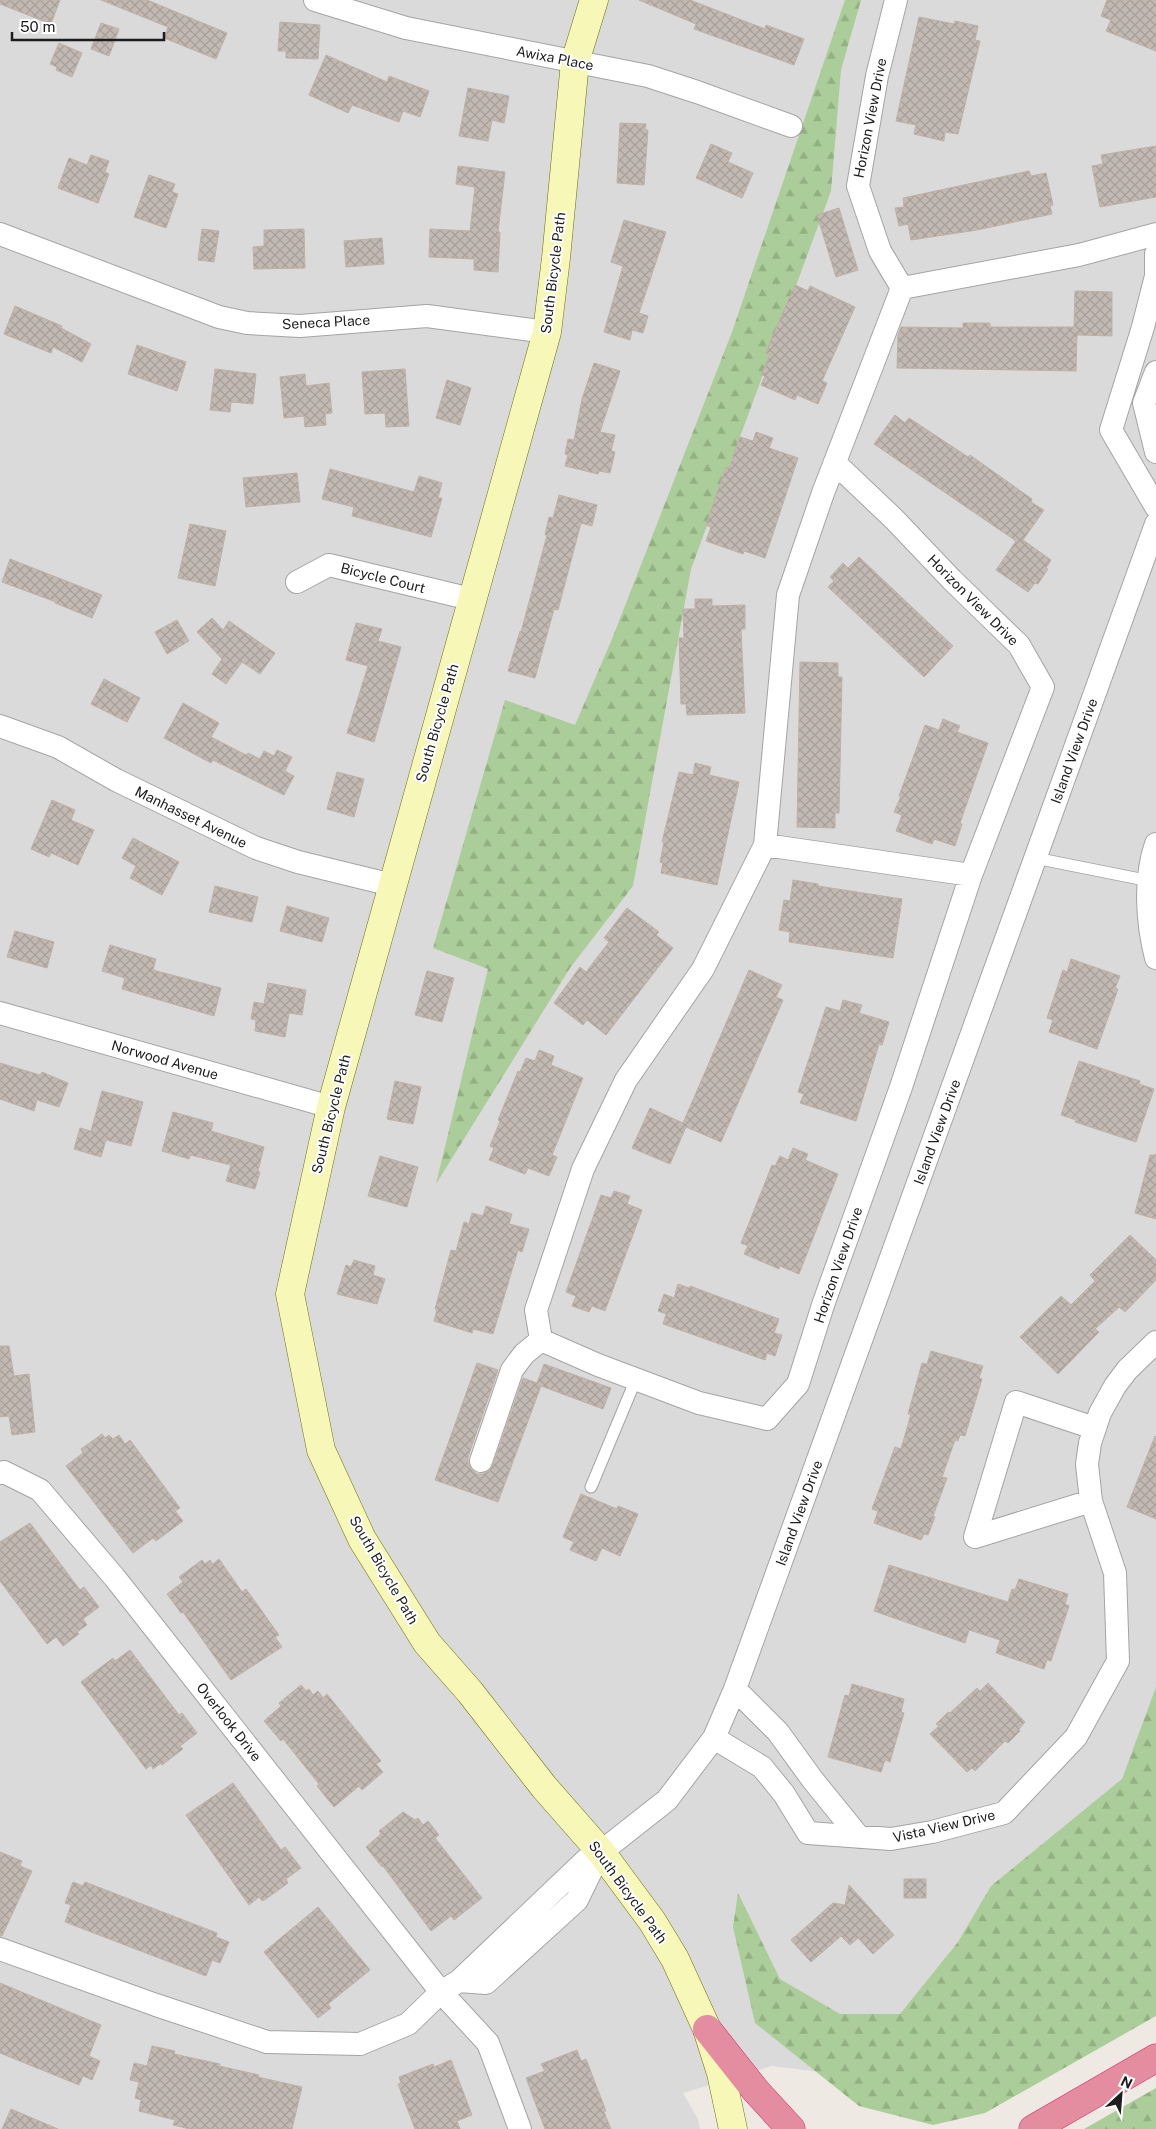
<svg xmlns="http://www.w3.org/2000/svg" width="1156" height="2129" font-family="'Public Sans',sans-serif">
	<style>
		.residential { fill: #dbdada }
		.forest { fill: url(#forest-firs) }
		.building { fill: url(#building-cross-hatch); stroke: #bfb0a6 }
		.lines { fill: none; stroke-linecap: round; stroke-linejoin: round }
		.lane-casing { stroke: #a4a4a4; stroke-width: 13 }
		.street-casing { stroke: #a4a4a4; stroke-width: 24 }
		.secondary-casing { stroke: #6a7108; stroke-width: 29 }
		.highway-casing { stroke: #d4286b; stroke-width: 29 }
		.lane { stroke: #fff; stroke-width: 11 }
		.street { stroke: #fff; stroke-width: 22 }
		.secondary { stroke: #f7f8b8; stroke-width: 28 }
		.highway { stroke: #e48da1; stroke-width: 28 }
		.labels { text-anchor: middle; stroke-width: 4; stroke-linejoin: round; paint-order: stroke }
		.street-label { font-size: 14px; fill: #1d1d1d; stroke: #fff }
	</style>
	<defs>
		<pattern id="forest-firs" width="22" height="20" patternUnits="userSpaceOnUse" patternTransform="scale(1.25)"><rect width="22" height="20" fill="#abcd99"/><path d="M5 1l3.5 6h-7zM16 11l3.5 6h-7z" fill="#93b083"/></pattern>
		<pattern id="building-cross-hatch" width="8" height="8" patternUnits="userSpaceOnUse" patternTransform="scale(1.25)"><rect width="8" height="8" fill="#c3b9b3"/><path d="M0 0l8 8M0 8l8-8" fill="none" stroke="#a79f9a"/></pattern>
	</defs>
	<rect width="100%" height="100%" fill="#eeeae3"/>
	<!-- residential -->
	<path class="residential" d="M 0,0 L 1156,0 L 1156,1879 L 907,2083 L 772,2066 L 683,2093 L 698,2119 L 700,2129 L 0,2129 Z"/>
	<!-- forest -->
	<path class="forest" d="M 845,0 L 861,0 L 841,70 L 831,191 L 691,569 L 633,886 L 570,968 L 436,1184 L 488,969 L 433,948 L 505,700 L 575,725 L 612,639 L 732,332 Z
		M 1156,1687 L 1156,2016 L 985,2113 L 933,2125 L 859,2106 L 755,2023 L 733,1927 L 738,1893 L 780,1979 L 840,2014 L 900,2014 L 958,1942 L 991,1886 L 1122,1779 Z
		M 1156,2088 L 1156,2129 L 1084,2129 Z"/>
	<!-- building -->
	<path class="building" d="M 0,0 L 60,0 L 51,24 L 0,4 Z
		M 101,0 L 147,0 L 227,33 L 216,59 L 164,38 L 168,27 Z
		M 639,0 L 690,0 L 765,29 L 766,25 L 804,39 L 794,65 L 694,29 L 696,24 Z
		M 1107,0 L 1156,0 L 1156,51 L 1106,31 L 1111,20 L 1101,16 Z
		M 919,17 L 954,24 L 955,21 L 978,26 L 975,40 L 980,41 L 958,134 L 945,132 L 944,141 L 914,134 L 916,125 L 896,121 Z
		M 280,22 L 320,25 L 318,59 L 286,58 L 286,51 L 278,51 Z
		M 101,23 L 119,29 L 109,56 L 91,49 Z
		M 59,43 L 82,53 L 72,77 L 56,70 L 57,67 L 50,64 Z
		M 326,55 L 387,82 L 389,76 L 429,91 L 420,117 L 403,111 L 399,122 L 352,105 L 348,113 L 309,95 Z
		M 468,88 L 509,96 L 504,123 L 492,120 L 488,141 L 459,136 Z
		M 620,123 L 646,124 L 645,130 L 648,130 L 644,185 L 617,183 Z
		M 711,144 L 732,153 L 728,162 L 753,173 L 742,198 L 696,178 Z
		M 1156,146 L 1156,197 L 1100,207 L 1092,166 L 1103,164 L 1101,155 Z
		M 91,155 L 109,161 L 105,172 L 109,174 L 98,203 L 58,188 L 69,158 L 87,165 Z
		M 458,166 L 505,172 L 498,232 L 500,232 L 498,272 L 474,270 L 474,259 L 429,257 L 430,229 L 470,231 L 475,187 L 456,184 Z
		M 1029,171 L 1031,176 L 1046,173 L 1053,205 L 1050,206 L 1052,214 L 977,230 L 911,240 L 908,224 L 899,226 L 895,208 L 904,207 L 903,198 Z
		M 149,175 L 175,184 L 172,192 L 178,194 L 166,228 L 134,217 Z
		M 839,208 L 858,270 L 836,277 L 817,215 Z
		M 624,220 L 666,232 L 639,313 L 648,316 L 643,333 L 632,330 L 630,340 L 604,332 L 623,266 L 611,262 Z
		M 202,229 L 219,231 L 214,262 L 198,260 Z
		M 304,229 L 305,268 L 254,269 L 253,247 L 264,246 L 264,230 Z
		M 382,238 L 384,264 L 346,267 L 344,241 Z
		M 795,285 L 808,291 L 810,286 L 855,307 L 822,381 L 827,383 L 818,404 L 797,395 L 795,400 L 761,385 L 765,376 L 761,375 L 770,355 L 766,353 L 771,340 Z
		M 1075,291 L 1112,292 L 1112,336 L 1077,335 L 1076,371 L 897,368 L 898,335 L 901,327 L 963,328 L 963,323 L 990,323 L 990,327 L 1074,327 Z
		M 15,306 L 62,326 L 61,328 L 91,344 L 82,362 L 53,347 L 51,353 L 4,334 Z
		M 137,345 L 186,362 L 177,391 L 128,374 Z
		M 594,363 L 620,371 L 600,432 L 615,435 L 611,451 L 615,452 L 610,473 L 599,471 L 598,474 L 565,466 L 568,455 L 565,454 L 568,439 L 574,440 L 582,399 Z
		M 215,369 L 256,374 L 253,404 L 231,402 L 230,412 L 210,410 Z
		M 405,369 L 409,426 L 386,427 L 385,413 L 365,414 L 362,372 Z
		M 305,374 L 306,386 L 329,383 L 332,413 L 325,414 L 326,425 L 305,427 L 304,416 L 284,418 L 280,377 Z
		M 447,380 L 471,388 L 460,425 L 436,418 Z
		M 895,415 L 905,423 L 909,418 L 968,457 L 970,455 L 1032,499 L 1031,502 L 1044,510 L 1023,540 L 1051,560 L 1046,568 L 1048,569 L 1038,584 L 1035,583 L 1028,592 L 996,570 L 1016,541 L 874,444 Z
		M 756,432 L 773,438 L 769,448 L 798,458 L 765,558 L 744,551 L 743,554 L 706,541 L 711,527 L 706,525 L 726,467 L 729,468 L 740,437 L 753,441 Z
		M 330,469 L 414,492 L 419,476 L 442,483 L 438,498 L 442,498 L 431,537 L 352,516 L 354,507 L 322,499 Z
		M 297,473 L 300,502 L 246,507 L 243,478 Z
		M 559,495 L 597,505 L 592,526 L 581,523 L 558,610 L 554,609 L 535,678 L 508,671 L 520,631 L 521,632 L 547,535 L 545,535 L 549,517 L 553,518 Z
		M 190,524 L 226,531 L 215,586 L 178,578 Z
		M 859,557 L 953,646 L 924,677 L 828,587 L 834,581 L 830,577 L 843,563 L 848,568 Z
		M 10,559 L 102,595 L 92,618 L 55,603 L 56,602 L 2,582 Z
		M 695,599 L 712,599 L 712,606 L 745,605 L 745,629 L 741,629 L 745,713 L 687,715 L 686,704 L 681,704 L 679,638 L 684,638 L 683,609 L 695,609 Z
		M 212,618 L 223,630 L 229,621 L 275,653 L 260,674 L 242,662 L 226,684 L 212,674 L 222,659 L 197,632 Z
		M 177,620 L 189,641 L 167,654 L 155,632 Z
		M 356,623 L 382,629 L 378,641 L 401,647 L 374,742 L 347,733 L 368,666 L 346,660 Z
		M 800,662 L 838,663 L 838,677 L 842,677 L 839,813 L 835,813 L 835,828 L 797,827 Z
		M 104,679 L 140,698 L 127,722 L 91,704 Z
		M 183,703 L 219,723 L 211,737 L 246,755 L 248,753 L 260,759 L 264,751 L 274,756 L 277,750 L 292,757 L 285,771 L 294,776 L 284,795 L 213,760 L 211,763 L 164,738 Z
		M 943,719 L 960,726 L 957,732 L 988,743 L 960,823 L 962,824 L 955,846 L 934,839 L 932,844 L 896,831 L 902,815 L 894,812 L 901,796 L 899,796 L 925,725 L 939,730 Z
		M 695,763 L 711,767 L 709,775 L 739,782 L 717,885 L 661,873 L 663,863 L 660,862 L 664,842 L 662,842 L 679,772 L 693,775 Z
		M 337,772 L 364,779 L 354,817 L 327,809 Z
		M 52,800 L 75,810 L 71,820 L 94,830 L 78,865 L 51,853 L 49,857 L 31,849 Z
		M 133,838 L 179,862 L 162,895 L 130,878 L 136,866 L 122,858 Z
		M 793,880 L 818,884 L 818,886 L 902,899 L 893,958 L 789,942 L 790,932 L 779,930 L 784,900 L 790,901 Z
		M 215,886 L 258,897 L 252,922 L 209,912 Z
		M 287,906 L 329,918 L 322,942 L 280,931 Z
		M 627,908 L 659,932 L 656,935 L 673,948 L 606,1035 L 587,1020 L 583,1025 L 554,1003 L 580,967 L 586,972 L 609,942 L 604,938 Z
		M 15,931 L 54,942 L 47,968 L 7,957 Z
		M 110,945 L 156,959 L 153,970 L 221,988 L 214,1016 L 122,989 L 125,978 L 102,971 Z
		M 1071,959 L 1120,976 L 1115,988 L 1118,989 L 1097,1049 L 1049,1032 L 1053,1020 L 1047,1018 L 1063,970 L 1067,972 Z
		M 749,970 L 782,985 L 776,997 L 783,1000 L 721,1142 L 686,1127 L 670,1164 L 632,1148 L 650,1108 L 683,1123 Z
		M 427,971 L 454,978 L 442,1022 L 415,1015 Z
		M 268,983 L 306,990 L 302,1015 L 289,1013 L 285,1037 L 255,1031 L 256,1020 L 251,1019 L 254,1002 L 264,1004 Z
		M 843,1000 L 862,1005 L 859,1013 L 889,1022 L 882,1045 L 879,1044 L 856,1121 L 800,1103 L 804,1094 L 798,1092 L 826,1007 L 840,1011 Z
		M 539,1050 L 554,1056 L 551,1065 L 583,1078 L 552,1155 L 557,1157 L 549,1176 L 528,1168 L 525,1174 L 489,1160 L 494,1148 L 490,1146 L 500,1121 L 498,1120 L 518,1071 L 520,1072 L 526,1058 L 535,1061 Z
		M 1079,1061 L 1140,1081 L 1139,1084 L 1154,1089 L 1136,1142 L 1075,1122 L 1076,1120 L 1061,1115 Z
		M 0,1063 L 40,1075 L 42,1072 L 68,1083 L 59,1107 L 37,1100 L 34,1111 L 0,1099 Z
		M 395,1081 L 421,1087 L 413,1124 L 387,1119 Z
		M 102,1091 L 143,1102 L 131,1146 L 106,1140 L 101,1157 L 74,1149 L 80,1128 L 91,1131 Z
		M 173,1112 L 213,1123 L 211,1131 L 264,1147 L 258,1171 L 260,1172 L 255,1189 L 226,1181 L 231,1165 L 190,1155 L 189,1159 L 162,1151 Z
		M 793,1148 L 808,1154 L 805,1160 L 838,1174 L 799,1274 L 780,1266 L 779,1269 L 744,1254 L 748,1246 L 741,1243 L 772,1165 L 775,1166 L 780,1156 L 788,1160 Z
		M 1150,1155 L 1156,1155 L 1156,1219 L 1135,1213 Z
		M 380,1156 L 418,1167 L 407,1207 L 368,1196 Z
		M 614,1191 L 630,1196 L 627,1204 L 642,1210 L 605,1311 L 592,1306 L 589,1312 L 572,1306 L 576,1296 L 566,1292 L 601,1195 L 611,1198 Z
		M 486,1206 L 512,1214 L 509,1224 L 529,1229 L 522,1252 L 518,1250 L 493,1334 L 473,1329 L 472,1333 L 434,1321 L 437,1310 L 435,1309 L 451,1250 L 456,1251 L 464,1222 L 469,1224 L 472,1213 L 483,1216 Z
		M 1130,1235 L 1156,1260 L 1156,1280 L 1125,1312 L 1119,1307 L 1095,1329 L 1099,1332 L 1058,1374 L 1020,1337 L 1061,1296 L 1071,1305 L 1095,1281 L 1090,1275 Z
		M 354,1260 L 375,1266 L 373,1275 L 385,1279 L 377,1304 L 337,1294 L 346,1265 L 351,1267 Z
		M 678,1284 L 689,1288 L 690,1286 L 779,1319 L 774,1333 L 782,1335 L 775,1356 L 767,1353 L 765,1360 L 663,1324 L 666,1314 L 658,1311 L 664,1294 L 674,1298 Z
		M 0,1346 L 9,1346 L 14,1376 L 29,1374 L 35,1432 L 12,1435 L 9,1416 L 0,1417 Z
		M 931,1351 L 983,1366 L 979,1378 L 982,1379 L 965,1436 L 960,1435 L 958,1441 L 955,1440 L 942,1477 L 947,1478 L 933,1516 L 935,1517 L 928,1535 L 924,1534 L 921,1540 L 874,1523 L 878,1511 L 872,1509 L 895,1447 L 901,1449 L 911,1414 L 908,1414 L 922,1363 L 927,1364 Z
		M 477,1363 L 498,1370 L 468,1457 L 468,1463 L 471,1469 L 477,1474 L 483,1474 L 489,1471 L 493,1465 L 523,1378 L 537,1383 L 544,1364 L 611,1388 L 603,1409 L 541,1386 L 498,1502 L 435,1480 Z
		M 102,1434 L 105,1438 L 109,1435 L 113,1439 L 119,1435 L 125,1444 L 130,1440 L 180,1508 L 175,1511 L 183,1521 L 156,1541 L 153,1538 L 133,1553 L 66,1466 L 83,1453 L 81,1449 Z
		M 1155,1436 L 1156,1437 L 1156,1519 L 1127,1507 Z
		M 581,1494 L 617,1509 L 618,1506 L 638,1514 L 620,1556 L 602,1548 L 596,1561 L 570,1550 L 574,1542 L 563,1537 Z
		M 30,1523 L 80,1590 L 84,1587 L 99,1607 L 83,1619 L 87,1625 L 77,1632 L 79,1634 L 63,1646 L 56,1637 L 47,1644 L 0,1581 L 0,1542 Z
		M 219,1559 L 242,1592 L 246,1589 L 259,1607 L 279,1635 L 275,1637 L 282,1647 L 231,1680 L 183,1612 L 181,1613 L 167,1594 L 183,1582 L 179,1577 L 202,1560 L 205,1564 L 210,1560 L 213,1564 Z
		M 889,1565 L 1008,1602 L 1012,1589 L 1015,1590 L 1019,1579 L 1068,1594 L 1065,1604 L 1069,1606 L 1051,1661 L 1047,1660 L 1044,1669 L 996,1653 L 1000,1640 L 969,1630 L 965,1643 L 874,1611 Z
		M 130,1650 L 179,1715 L 182,1713 L 197,1733 L 180,1746 L 183,1749 L 162,1765 L 161,1763 L 153,1769 L 151,1765 L 146,1769 L 81,1682 L 113,1658 L 115,1661 Z
		M 988,1683 L 1025,1722 L 1019,1729 L 1020,1731 L 1008,1743 L 1005,1741 L 975,1771 L 972,1768 L 967,1772 L 930,1734 L 939,1726 L 936,1724 L 948,1712 L 950,1713 L 977,1688 L 980,1691 Z
		M 852,1684 L 904,1699 L 901,1712 L 904,1713 L 890,1762 L 885,1760 L 881,1772 L 828,1757 L 845,1695 L 849,1696 Z
		M 301,1685 L 306,1691 L 309,1689 L 313,1695 L 318,1691 L 323,1698 L 327,1694 L 381,1761 L 376,1764 L 383,1772 L 362,1790 L 359,1786 L 334,1807 L 317,1786 L 319,1784 L 283,1739 L 281,1741 L 264,1721 L 281,1706 L 279,1703 Z
		M 233,1783 L 281,1850 L 285,1847 L 301,1868 L 286,1879 L 288,1883 L 266,1899 L 262,1901 L 259,1897 L 249,1905 L 186,1815 Z
		M 403,1812 L 415,1820 L 418,1818 L 423,1825 L 428,1821 L 439,1835 L 435,1838 L 482,1898 L 454,1920 L 451,1916 L 431,1931 L 383,1866 L 382,1867 L 366,1847 L 381,1834 L 379,1831 Z
		M 0,1852 L 22,1861 L 20,1866 L 32,1871 L 2,1936 L 0,1936 Z
		M 904,1879 L 926,1879 L 926,1898 L 904,1898 Z
		M 73,1882 L 83,1886 L 85,1882 L 217,1933 L 216,1937 L 229,1942 L 220,1963 L 212,1960 L 206,1976 L 65,1922 L 71,1905 L 65,1903 Z
		M 849,1885 L 894,1935 L 873,1954 L 858,1938 L 850,1945 L 841,1936 L 811,1962 L 791,1940 L 833,1903 L 845,1905 Z
		M 318,1907 L 370,1970 L 328,2004 L 331,2008 L 318,2018 L 264,1952 Z
		M 0,1983 L 101,2025 L 89,2056 L 100,2061 L 92,2080 L 83,2076 L 79,2085 L 0,2053 Z
		M 152,2046 L 175,2051 L 174,2054 L 220,2064 L 219,2066 L 259,2075 L 258,2077 L 302,2087 L 292,2129 L 190,2129 L 173,2125 L 175,2120 L 139,2111 L 141,2100 L 135,2098 L 139,2082 L 130,2080 L 134,2063 L 147,2066 Z
		M 577,2050 L 581,2061 L 586,2059 L 606,2111 L 604,2112 L 611,2129 L 545,2129 L 526,2078 L 545,2071 L 541,2064 Z
		M 451,2060 L 472,2115 L 457,2121 L 460,2129 L 415,2129 L 398,2084 L 401,2083 L 399,2077 L 433,2064 L 434,2067 Z
		M 11,2109 L 58,2129 L 2,2129 Z"/>
	<g class="lines">
		<defs>
			<path id="lane" d="M 1035,858 L 1150,881
				M 591,1487 L 636,1379"/>
			<path id="street" d="M 315,0 L 406,28 L 648,76 L 697,92 L 791,126
				M 896,0 L 877,76 L 858,186 L 880,251 L 902,288 L 1079,255 L 1156,234
				M 0,234 L 219,317 L 247,323 L 300,326 L 427,316 L 547,332
				M 1156,254 L 1156,276 L 1143,327 L 1111,430 L 1156,507
				M 1156,372 L 1144,403 L 1156,452
				M 835,463 L 894,519 L 952,580 L 1019,645 L 1043,687 L 971,875 L 901,1087 L 823,1305 L 798,1384 L 767,1419 L 699,1403 L 598,1365 L 541,1340 L 536,1310 L 583,1169 L 626,1080 L 703,969 L 765,845 L 788,595 L 823,493 L 902,288
				M 297,582 L 329,565 L 471,599
				M 0,726 L 58,747 L 116,780 L 256,848 L 298,862 L 392,885
				M 1156,844 C 1144,878 1147,923 1156,958
				M 765,845 L 971,875
				M 0,1013 L 331,1107
				M 481,1461 L 512,1370 L 524,1354 L 541,1340
				M 0,1473 L 4,1472 L 40,1490 L 115,1578 L 441,1992 L 488,2043 L 520,2129
				M 1091,1501 L 975,1537 L 1016,1402 L 1094,1428
				M 735,1689 L 778,1732 L 812,1779 L 859,1837
				M 714,1738 L 762,1767 L 784,1794 L 808,1833 L 891,1839 L 932,1832 L 1004,1813 L 1076,1737 L 1118,1661 L 1115,1573 L 1091,1501 L 1087,1464 L 1090,1443 L 1100,1413 L 1115,1386 L 1127,1370 L 1156,1342
				M 0,1949 L 156,2005 L 267,2042 L 360,2044 L 408,2024 L 441,1992 L 459,1981 L 586,1860 L 601,1852 L 667,1800 L 714,1738 L 735,1689 L 1156,524
				M 459,1981 L 486,1983 L 577,1900 L 599,1855"/>
			<path id="secondary" d="M 594,0 L 575,62 L 556,258 L 547,332 L 331,1107 L 290,1294 L 321,1450 L 362,1539 L 427,1643 L 470,1692 L 544,1787 L 601,1852 L 652,1921 L 675,1959 L 707,2029 L 721,2073 L 733,2129"/>
			<path id="highway" d="M 707,2029 L 756,2091 L 791,2129
				M 1033,2129 L 1156,2058"/>
		</defs>
		<!-- lane casing -->
		<use href="#lane" class="lane-casing"/>
		<!-- street casing -->
		<use href="#street" class="street-casing"/>
		<!-- secondary casing -->
		<use href="#secondary" class="secondary-casing"/>
		<!-- highway casing -->
		<use href="#highway" class="highway-casing"/>
		<!-- lane -->
		<use href="#lane" class="lane"/>
		<!-- street -->
		<use href="#street" class="street"/>
		<!-- secondary -->
		<use href="#secondary" class="secondary"/>
		<!-- highway -->
		<use href="#highway" class="highway"/>
	</g>
	<g class="labels">
		<!-- street labels -->
		<g class="street-label">
			<text transform="translate(555 58) rotate(11)" y="5">Awixa Place</text>
			<text transform="translate(870 118) rotate(-79)" y="5">Horizon View Drive</text>
			<text transform="translate(553 273) rotate(-83)" y="5">South Bicycle Path</text>
			<text transform="translate(326 322) rotate(-3)" y="5">Seneca Place</text>
			<text transform="translate(383 578) rotate(14)" y="5">Bicycle Court</text>
			<text transform="translate(973 600) rotate(45)" y="5">Horizon View Drive</text>
			<text transform="translate(437 723) rotate(-74)" y="5">South Bicycle Path</text>
			<text transform="translate(1074 751) rotate(-70)" y="5">Island View Drive</text>
			<text transform="translate(191 817) rotate(26)" y="5">Manhasset Avenue</text>
			<text transform="translate(165 1060) rotate(16)" y="5">Norwood Avenue</text>
			<text transform="translate(331 1114) rotate(-76)" y="5">South Bicycle Path</text>
			<text transform="translate(937 1132) rotate(-70)" y="5">Island View Drive</text>
			<text transform="translate(838 1265) rotate(-71)" y="5">Horizon View Drive</text>
			<text transform="translate(799 1513) rotate(-70)" y="5">Island View Drive</text>
			<text transform="translate(384 1570) rotate(60)" y="5">South Bicycle Path</text>
			<text transform="translate(229 1722) rotate(52)" y="5">Overlook Drive</text>
			<text transform="translate(944 1826) rotate(-13)" y="5">Vista View Drive</text>
			<text transform="translate(628 1892) rotate(54)" y="5">South Bicycle Path</text>
		</g>
	</g>
	<!-- north arrow -->
	<g transform="translate(1121 2094) rotate(26)" stroke="#ffffff" stroke-width="4" paint-order="stroke">
	<path d="M0-4L9 19L0 12L-9 19Z" fill="#1d1d1d"/>
	<text y="-8" font-size="14" font-weight="bold" text-anchor="middle" fill="#1d1d1d">N</text>
	</g>
	<!-- scale -->
	<path d="M12 32v8h152v-8" fill="none" stroke="#1d1d1d" stroke-width="2.5"/>
	<text x="20" y="32" font-size="15" fill="#1d1d1d" stroke="#ffffff" stroke-width="4" paint-order="stroke">50 m</text>
</svg>
